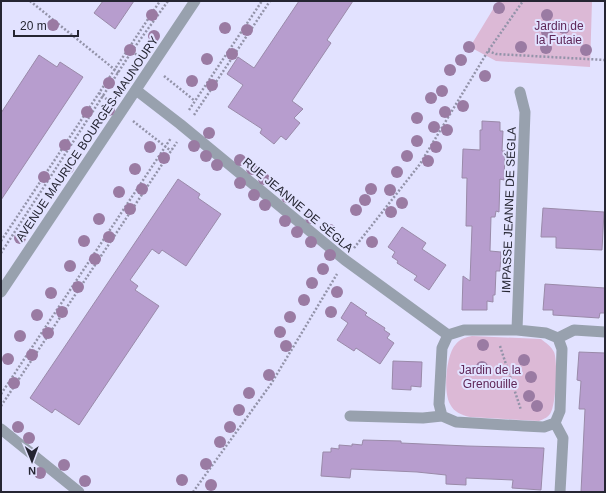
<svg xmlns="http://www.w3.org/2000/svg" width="606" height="493" font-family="Arial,sans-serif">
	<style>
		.green { fill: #dcb9d6 }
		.building { fill: #b79dce; stroke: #9a8aa9 }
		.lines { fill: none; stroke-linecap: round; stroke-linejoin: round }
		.path { stroke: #9393a9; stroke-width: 2.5; stroke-dasharray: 2 2; stroke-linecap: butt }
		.minor { stroke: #98a1ae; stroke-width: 11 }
		.tertiary { stroke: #98a1ae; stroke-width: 11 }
		.tree { fill: #9a7ba3 }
		.labels { text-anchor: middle; stroke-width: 4; stroke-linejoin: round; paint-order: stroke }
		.park-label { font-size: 12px; fill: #5f2758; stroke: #e2e2ff }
		.street-label { font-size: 12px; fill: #252532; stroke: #e2e2ff }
	</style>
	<rect width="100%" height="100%" fill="#e2e2ff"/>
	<!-- green -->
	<path class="green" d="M 498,1 L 592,1 L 590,67 L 496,61 L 470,47 Z
		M 472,336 L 541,339 C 546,343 551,346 554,352 C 558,362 556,402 551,412 C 549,417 544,419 539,421 L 470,417 C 461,415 454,412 450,404 C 443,392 446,354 456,344 C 460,339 466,337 472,336 Z"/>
	<!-- building -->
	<path class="building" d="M 103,1 L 134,1 L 115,29 L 94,13 Z
		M 299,1 L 353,1 L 327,40 L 331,43 L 292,101 L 303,109 L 294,118 L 300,123 L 286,140 L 281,136 L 274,144 L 260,133 L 262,129 L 228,107 L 243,85 L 227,74 L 238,57 L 254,68 Z
		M 39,55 L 57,67 L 60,62 L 83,77 L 1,200 L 1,113 Z
		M 482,121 L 500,122 L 500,131 L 503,131 L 502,151 L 505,151 L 504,180 L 500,179 L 499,212 L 496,211 L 495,217 L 491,217 L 490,251 L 501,252 L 500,271 L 496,271 L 495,295 L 493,295 L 493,302 L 487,301 L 487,310 L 462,310 L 463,276 L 470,281 L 472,226 L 466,226 L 467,178 L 462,178 L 463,149 L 480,150 L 480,130 L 482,130 Z
		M 178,179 L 200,194 L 198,198 L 221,214 L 186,266 L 162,250 L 159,254 L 152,249 L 130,280 L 138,286 L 135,290 L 159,306 L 79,425 L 55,409 L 52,413 L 30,398 Z
		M 543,208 L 604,212 L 602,250 L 556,248 L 556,237 L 541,237 Z
		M 402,227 L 426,243 L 422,249 L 446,265 L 429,290 L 414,280 L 417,276 L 397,263 L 398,261 L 392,257 L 395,252 L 388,247 Z
		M 545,284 L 605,288 L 605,313 L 600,313 L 599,318 L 553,315 L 553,310 L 543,310 Z
		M 351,302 L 367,313 L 365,315 L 385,328 L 384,330 L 390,334 L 387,338 L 394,343 L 380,364 L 356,348 L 354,351 L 337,340 L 348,323 L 341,318 Z
		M 579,352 L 605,353 L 605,492 L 581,492 L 585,409 L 579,409 L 581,381 L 577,380 Z
		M 393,361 L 422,362 L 421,387 L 411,386 L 411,390 L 392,389 Z
		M 363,440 L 401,441 L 401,443 L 467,446 L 544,448 L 541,490 L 512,488 L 513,480 L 466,478 L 466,485 L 446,484 L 446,475 L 417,472 L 351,469 L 350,478 L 321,476 L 323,452 L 331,452 L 331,448 L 339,449 L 339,445 L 352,446 L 352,444 L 362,445 Z"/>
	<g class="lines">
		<!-- path -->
		<path class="path" d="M 30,1 L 119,73
			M 129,48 L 139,57
			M 488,51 L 496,54 L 605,60
			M 164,76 L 195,101
			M 99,93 L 109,101
			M 189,110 L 262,1
			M 194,115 L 270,1
			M 133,121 L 171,151
			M 1,241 L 160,1
			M 354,248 L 420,164 L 488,51 L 523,1
			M 1,253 L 132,51 L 168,1
			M 500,346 L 521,410
			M 1,394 L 171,138
			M 1,406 L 177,142
			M 193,492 L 271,384 L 337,274"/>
		<!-- minor -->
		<path class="minor" d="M 136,90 L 180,124 L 345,260 L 448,335 L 464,330 L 517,330 L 546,333 L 558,338 L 562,349 L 560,411 L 555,423 L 544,427 L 524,426 L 456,422 L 442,416 L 439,404 L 442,348 L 448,335
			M 517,330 L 525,112 L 520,92
			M 558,338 L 574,330 L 605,332
			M 350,416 L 423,418 L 442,416
			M 555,423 L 563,438 L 560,492
			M 1,429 L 79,492"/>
		<!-- tertiary -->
		<path class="tertiary" d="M 1,292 L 195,1"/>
	</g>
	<!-- trees -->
	<g class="tree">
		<circle cx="499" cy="8" r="6"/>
		<circle cx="152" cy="15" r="6"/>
		<circle cx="547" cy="15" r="6"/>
		<circle cx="53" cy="25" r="6"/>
		<circle cx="225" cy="28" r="6"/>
		<circle cx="564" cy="28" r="6"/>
		<circle cx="247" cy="30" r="6"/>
		<circle cx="547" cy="32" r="6"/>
		<circle cx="154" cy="36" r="6"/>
		<circle cx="469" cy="47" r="6"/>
		<circle cx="521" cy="47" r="6"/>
		<circle cx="546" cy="48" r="6"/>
		<circle cx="130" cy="50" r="6"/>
		<circle cx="586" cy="50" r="6"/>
		<circle cx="232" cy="54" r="6"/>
		<circle cx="207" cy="59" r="6"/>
		<circle cx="461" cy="60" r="6"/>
		<circle cx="450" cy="70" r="6"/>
		<circle cx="485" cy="76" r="6"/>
		<circle cx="192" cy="81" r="6"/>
		<circle cx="109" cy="83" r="6"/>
		<circle cx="212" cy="85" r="6"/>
		<circle cx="442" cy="91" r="6"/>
		<circle cx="431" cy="98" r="6"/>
		<circle cx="463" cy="106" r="6"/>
		<circle cx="109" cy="110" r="6"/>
		<circle cx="87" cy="112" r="6"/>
		<circle cx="445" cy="112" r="6"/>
		<circle cx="417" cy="118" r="6"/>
		<circle cx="434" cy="127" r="6"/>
		<circle cx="447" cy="130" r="6"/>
		<circle cx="209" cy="133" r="6"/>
		<circle cx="417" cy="141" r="6"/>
		<circle cx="65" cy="145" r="6"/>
		<circle cx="194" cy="146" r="6"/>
		<circle cx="150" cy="147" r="6"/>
		<circle cx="436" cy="147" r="6"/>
		<circle cx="206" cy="156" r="6"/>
		<circle cx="407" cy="156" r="6"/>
		<circle cx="164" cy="158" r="6"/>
		<circle cx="240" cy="160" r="6"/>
		<circle cx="428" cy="161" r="6"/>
		<circle cx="217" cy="165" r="6"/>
		<circle cx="68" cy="168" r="6"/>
		<circle cx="135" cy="169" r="6"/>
		<circle cx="252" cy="169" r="6"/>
		<circle cx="397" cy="172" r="6"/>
		<circle cx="44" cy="177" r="6"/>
		<circle cx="264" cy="179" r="6"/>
		<circle cx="240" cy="183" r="6"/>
		<circle cx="142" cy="189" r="6"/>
		<circle cx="371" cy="189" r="6"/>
		<circle cx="390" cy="190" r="6"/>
		<circle cx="119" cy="192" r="6"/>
		<circle cx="254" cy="195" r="6"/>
		<circle cx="287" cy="197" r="6"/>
		<circle cx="365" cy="200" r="6"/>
		<circle cx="402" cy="203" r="6"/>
		<circle cx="265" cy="205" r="6"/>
		<circle cx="130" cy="209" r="6"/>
		<circle cx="356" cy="210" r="6"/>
		<circle cx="391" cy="212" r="6"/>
		<circle cx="311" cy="218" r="6"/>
		<circle cx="99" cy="219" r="6"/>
		<circle cx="285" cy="221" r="6"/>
		<circle cx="330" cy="230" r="6"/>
		<circle cx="297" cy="232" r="6"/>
		<circle cx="109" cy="237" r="6"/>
		<circle cx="20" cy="238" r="6"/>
		<circle cx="84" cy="241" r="6"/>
		<circle cx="311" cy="242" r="6"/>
		<circle cx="372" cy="242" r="6"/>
		<circle cx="330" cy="255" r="6"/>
		<circle cx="95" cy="259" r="6"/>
		<circle cx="70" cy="266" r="6"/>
		<circle cx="323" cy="269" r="6"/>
		<circle cx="312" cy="283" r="6"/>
		<circle cx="78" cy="287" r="6"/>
		<circle cx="337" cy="292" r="6"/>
		<circle cx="51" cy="293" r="6"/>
		<circle cx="304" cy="300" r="6"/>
		<circle cx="62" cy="312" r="6"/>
		<circle cx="331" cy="312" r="6"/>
		<circle cx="37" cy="315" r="6"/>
		<circle cx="290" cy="317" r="6"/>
		<circle cx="280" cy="332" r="6"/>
		<circle cx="48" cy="333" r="6"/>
		<circle cx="20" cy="336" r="6"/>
		<circle cx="483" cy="345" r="6"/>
		<circle cx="286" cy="346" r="6"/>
		<circle cx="32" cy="355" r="6"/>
		<circle cx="8" cy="359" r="6"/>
		<circle cx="524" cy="360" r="6"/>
		<circle cx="482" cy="367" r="6"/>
		<circle cx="269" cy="375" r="6"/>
		<circle cx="531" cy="377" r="6"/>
		<circle cx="14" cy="383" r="6"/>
		<circle cx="249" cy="393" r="6"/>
		<circle cx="529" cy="396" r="6"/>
		<circle cx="537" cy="406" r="6"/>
		<circle cx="239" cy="410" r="6"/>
		<circle cx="18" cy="427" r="6"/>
		<circle cx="230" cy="427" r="6"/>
		<circle cx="29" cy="438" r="6"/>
		<circle cx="220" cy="442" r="6"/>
		<circle cx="206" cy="464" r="6"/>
		<circle cx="64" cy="465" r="6"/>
		<circle cx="40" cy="473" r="6"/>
		<circle cx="182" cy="480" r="6"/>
		<circle cx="85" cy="481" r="6"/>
		<circle cx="211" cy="485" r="6"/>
	</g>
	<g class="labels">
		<!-- park labels -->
		<g class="park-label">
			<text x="559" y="30">Jardin de<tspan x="559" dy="14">la Futaie</tspan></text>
			<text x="490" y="374">Jardin de la<tspan x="490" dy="14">Grenouille</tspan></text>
		</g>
		<!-- street labels -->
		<g class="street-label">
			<text transform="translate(87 139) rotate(-56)" y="4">AVENUE MAURICE BOURGÈS-MAUNOURY</text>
			<text transform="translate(298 205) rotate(40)" y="4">RUE JEANNE DE SÉGLA</text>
			<text transform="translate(509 210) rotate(-88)" y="4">IMPASSE JEANNE DE SÉGLA</text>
		</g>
	</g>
	<!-- border -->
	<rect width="606" height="493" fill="none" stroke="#252532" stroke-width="4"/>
	<!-- north arrow -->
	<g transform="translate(32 461) rotate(179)" stroke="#e2e2ff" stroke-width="3" paint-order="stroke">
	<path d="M0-3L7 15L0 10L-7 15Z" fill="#252532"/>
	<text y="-6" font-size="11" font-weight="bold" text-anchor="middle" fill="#252532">N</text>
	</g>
	<!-- scale -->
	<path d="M14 30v6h64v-6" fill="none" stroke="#252532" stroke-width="2"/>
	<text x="20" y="30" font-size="12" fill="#252532" stroke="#e2e2ff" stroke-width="3" paint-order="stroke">20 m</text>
</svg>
